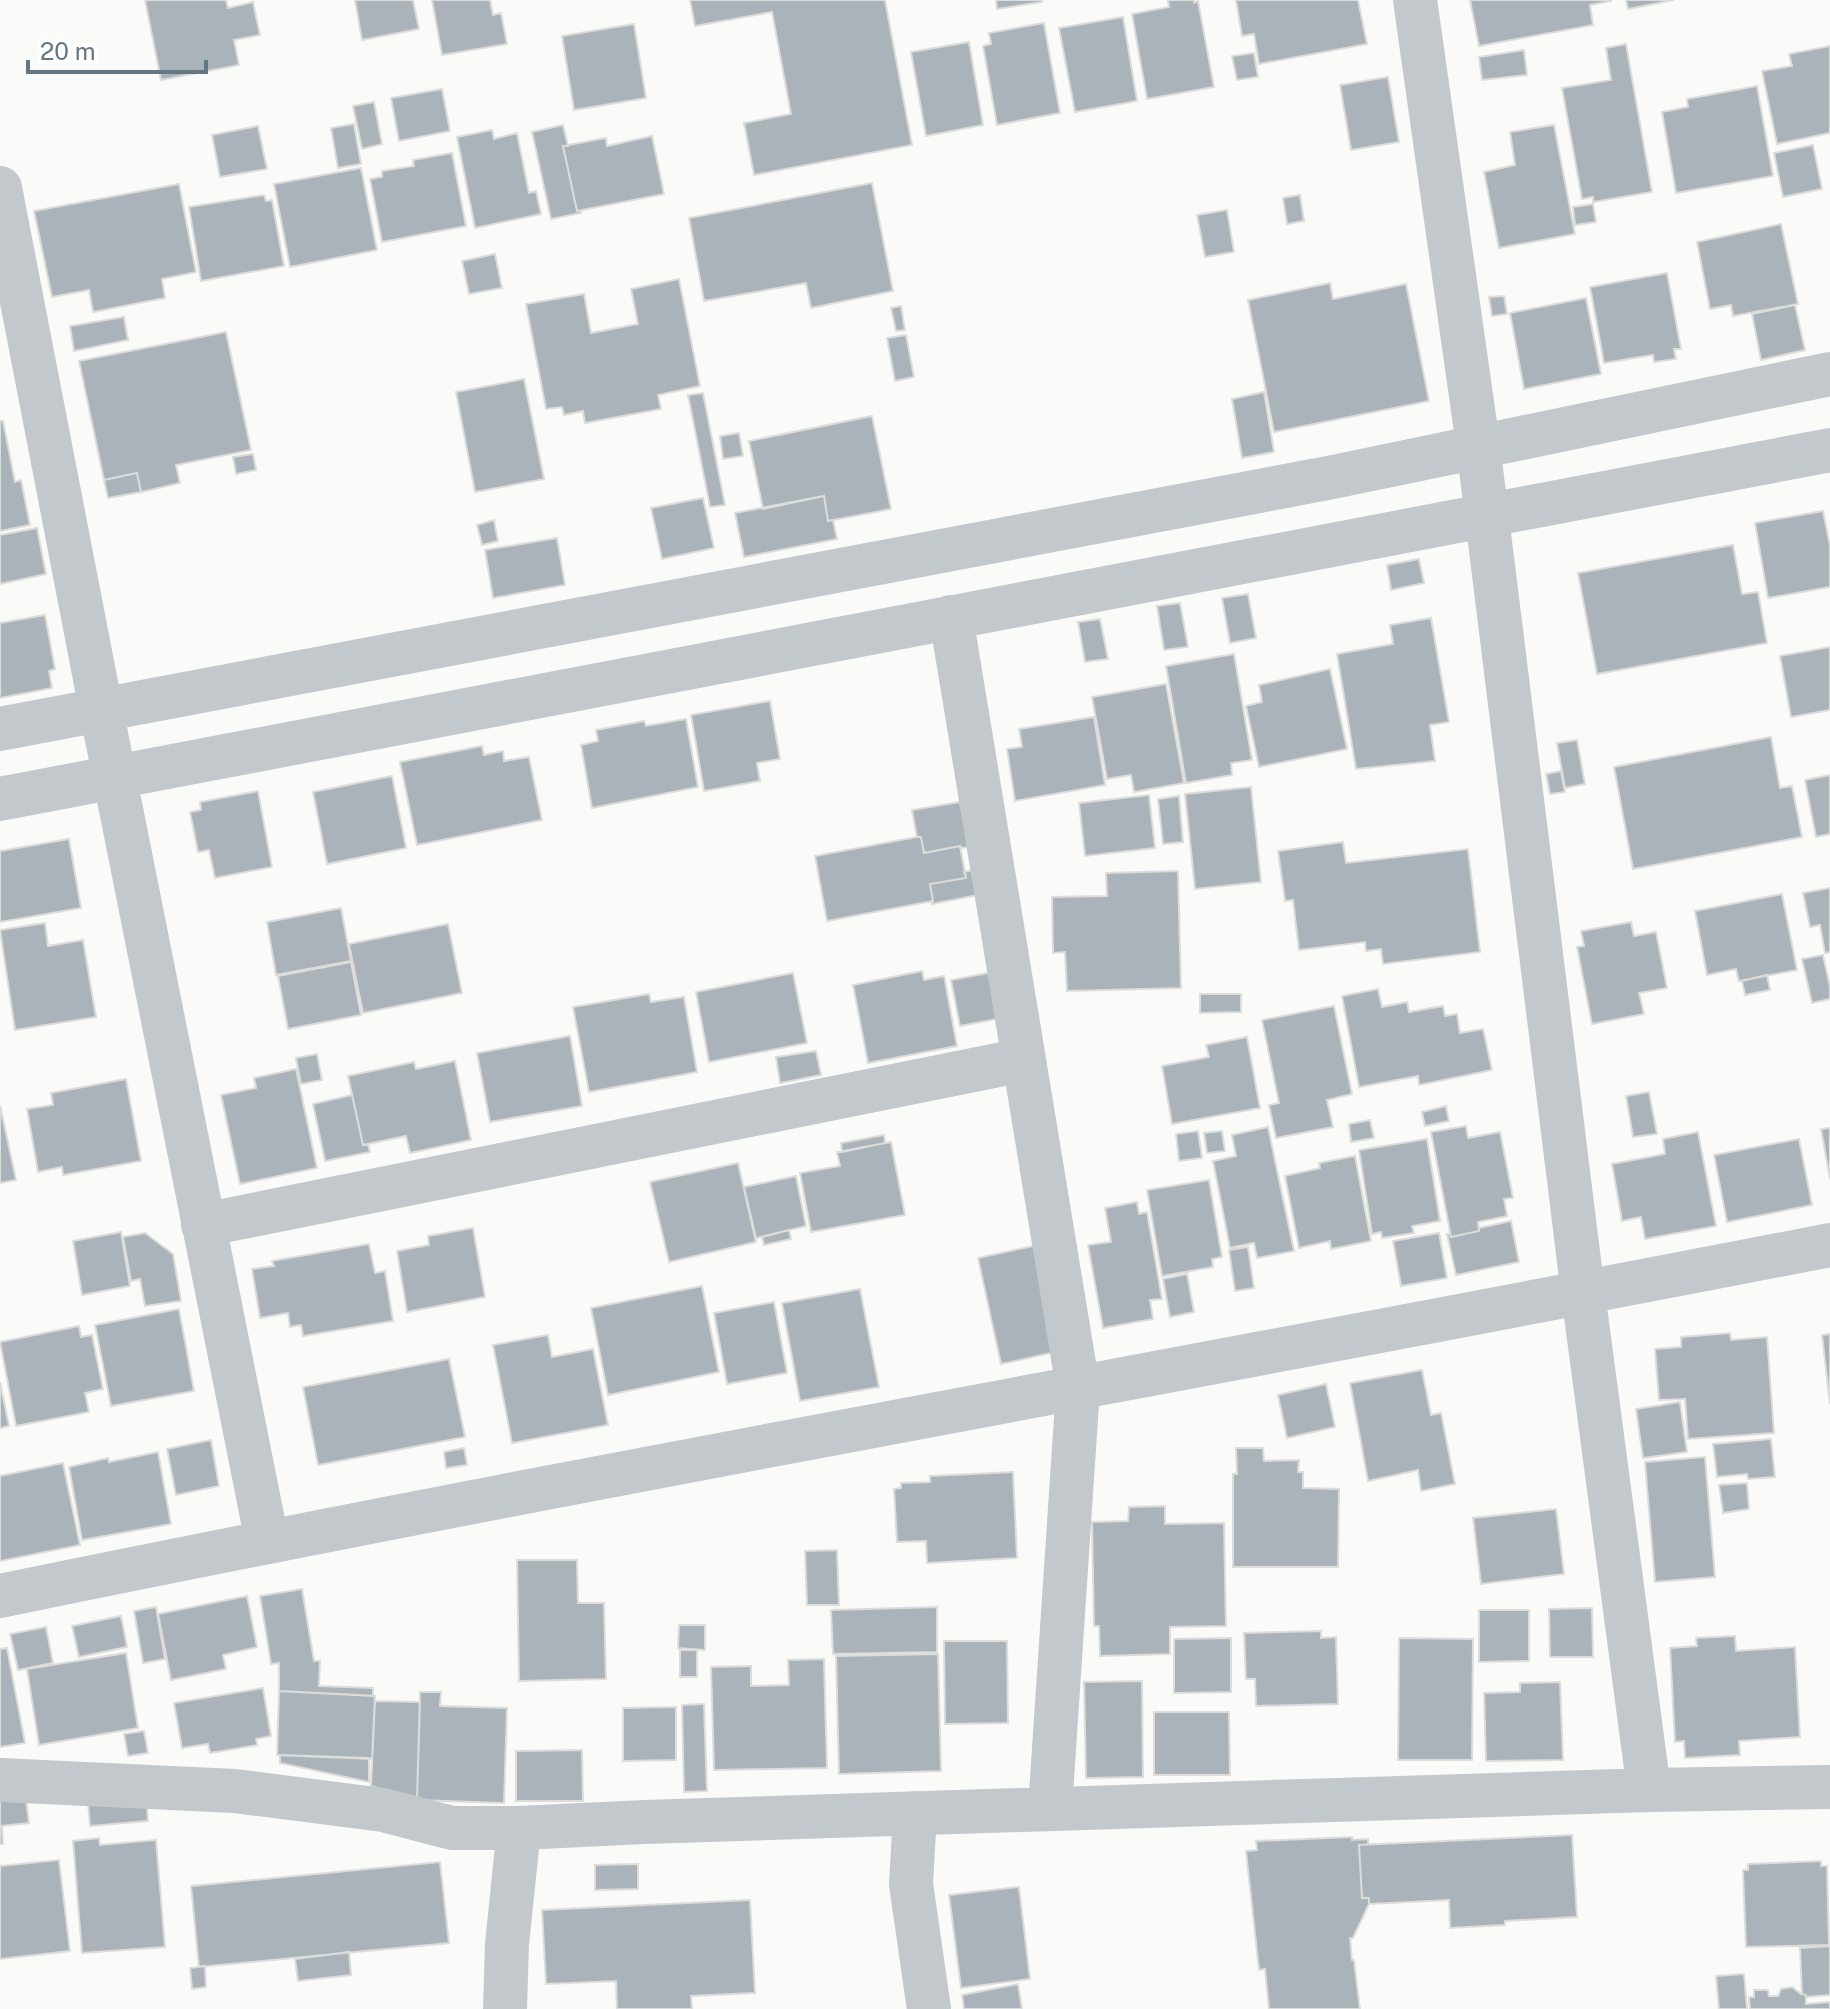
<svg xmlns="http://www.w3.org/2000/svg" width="1830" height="2009" font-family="'Public Sans',sans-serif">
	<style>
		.building { fill: #aab3b9; stroke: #dcdcda; stroke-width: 2 }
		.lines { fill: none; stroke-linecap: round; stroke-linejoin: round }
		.minor { stroke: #c3c8cc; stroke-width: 44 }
	</style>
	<rect width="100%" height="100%" fill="#fafaf8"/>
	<!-- building -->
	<path class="building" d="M 145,0 L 226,0 L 228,8 L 253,2 L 260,35 L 234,40 L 239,65 L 161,80 Z
		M 355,0 L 413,0 L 419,29 L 362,40 Z
		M 432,0 L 490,0 L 493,15 L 501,13 L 507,44 L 442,55 Z
		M 690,0 L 885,0 L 912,145 L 754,175 L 744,123 L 791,114 L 772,12 L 695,26 Z
		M 996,0 L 1042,0 L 1042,2 L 997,9 Z
		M 1168,0 L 1194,0 L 1194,3 L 1198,1 L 1214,87 L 1147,99 L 1132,14 L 1169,7 Z
		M 1236,0 L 1358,0 L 1367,44 L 1259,64 L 1254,34 L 1242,36 Z
		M 1470,0 L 1611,0 L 1611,1 L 1590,5 L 1593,25 L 1479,46 Z
		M 1626,0 L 1674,0 L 1628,9 Z
		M 1123,17 L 1137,101 L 1075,112 L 1059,28 Z
		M 1044,23 L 1060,113 L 997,125 L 983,46 L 991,44 L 989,33 Z
		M 634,24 L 646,98 L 574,110 L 562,36 Z
		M 969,42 L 983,125 L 926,136 L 911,52 Z
		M 1626,44 L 1652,192 L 1593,202 L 1593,197 L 1582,199 L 1562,88 L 1611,80 L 1606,48 Z
		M 1830,46 L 1830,133 L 1777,144 L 1762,71 L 1792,66 L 1789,54 Z
		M 1524,50 L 1527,75 L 1482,80 L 1479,57 Z
		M 1254,53 L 1258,77 L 1237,80 L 1232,56 Z
		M 1388,77 L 1399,142 L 1351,150 L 1340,85 Z
		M 1757,86 L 1773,176 L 1676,193 L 1662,112 L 1688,107 L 1687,99 Z
		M 442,89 L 450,131 L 399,141 L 391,98 Z
		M 374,102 L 382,144 L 362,149 L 353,106 Z
		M 354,124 L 361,164 L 338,168 L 331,128 Z
		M 563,125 L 568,146 L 563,146 L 577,211 L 581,211 L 581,213 L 551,219 L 532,132 Z
		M 1554,125 L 1575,234 L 1499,248 L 1484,172 L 1515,165 L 1510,132 Z
		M 258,126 L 267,169 L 220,177 L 212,135 Z
		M 492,130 L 494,139 L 517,133 L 529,193 L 536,191 L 541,214 L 475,228 L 457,137 Z
		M 652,136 L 664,194 L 577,211 L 563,146 L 606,138 L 607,146 Z
		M 1813,145 L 1822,189 L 1783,197 L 1774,153 Z
		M 452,153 L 466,226 L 382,242 L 370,179 L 382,177 L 382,171 L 414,166 L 413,160 Z
		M 361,168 L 377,250 L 290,267 L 274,184 Z
		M 872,183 L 893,291 L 811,308 L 806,283 L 704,301 L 689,218 Z
		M 179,184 L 196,272 L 162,279 L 165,298 L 93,312 L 89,290 L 52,297 L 34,211 Z
		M 264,195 L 266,201 L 272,200 L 284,266 L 201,281 L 189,207 Z
		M 1300,195 L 1304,221 L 1287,224 L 1283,198 Z
		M 1593,204 L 1596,222 L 1575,225 L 1573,207 Z
		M 1227,210 L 1234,252 L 1205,257 L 1197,215 Z
		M 1781,224 L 1798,304 L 1733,316 L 1731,305 L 1710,309 L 1697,242 Z
		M 495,254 L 502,288 L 469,294 L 462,261 Z
		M 1667,273 L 1681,349 L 1674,349 L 1676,359 L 1654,362 L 1653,355 L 1604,363 L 1590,287 Z
		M 679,279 L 700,386 L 658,395 L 661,409 L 585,423 L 583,411 L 564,415 L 562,407 L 546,409 L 526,304 L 584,294 L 591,333 L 638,324 L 631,289 Z
		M 1330,283 L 1333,299 L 1406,284 L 1429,401 L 1274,432 L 1248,300 Z
		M 1504,296 L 1507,314 L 1492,316 L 1489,297 Z
		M 1586,298 L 1601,374 L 1524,389 L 1510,313 Z
		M 1795,305 L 1805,350 L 1761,360 L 1752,314 Z
		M 901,306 L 905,330 L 896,331 L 891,308 Z
		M 124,317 L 128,340 L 74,351 L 70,326 Z
		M 226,332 L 251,450 L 176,465 L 180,483 L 141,492 L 137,473 L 104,480 L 79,361 Z
		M 906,335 L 914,377 L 895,381 L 887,338 Z
		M 524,379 L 544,479 L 475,492 L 456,392 Z
		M 1264,392 L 1274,452 L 1242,458 L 1232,399 Z
		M 703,393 L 725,505 L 710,507 L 688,395 Z
		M 872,416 L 891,509 L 828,521 L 824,496 L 763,509 L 749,441 Z
		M 0,421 L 3,421 L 15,482 L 21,480 L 30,525 L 0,531 Z
		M 739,433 L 743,456 L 723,459 L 720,436 Z
		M 253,454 L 256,470 L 236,474 L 233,457 Z
		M 137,473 L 141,492 L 108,498 L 104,480 Z
		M 824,496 L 828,521 L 833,520 L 837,539 L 744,557 L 735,513 Z
		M 703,498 L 714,548 L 662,559 L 651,508 Z
		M 1823,511 L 1830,546 L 1830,587 L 1768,598 L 1755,523 Z
		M 494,520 L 498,541 L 482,545 L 477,525 Z
		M 37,528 L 46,574 L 0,584 L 0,535 Z
		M 557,538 L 565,585 L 493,598 L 485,550 Z
		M 1733,545 L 1742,594 L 1758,592 L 1767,643 L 1597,674 L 1578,573 Z
		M 1419,559 L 1424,583 L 1391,590 L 1387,565 Z
		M 1248,594 L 1256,638 L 1230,643 L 1222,598 Z
		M 1180,603 L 1188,647 L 1164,650 L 1157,606 Z
		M 45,615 L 55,669 L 49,671 L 52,688 L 0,698 L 0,623 Z
		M 1431,618 L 1449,722 L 1430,725 L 1435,761 L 1356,769 L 1337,654 L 1393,644 L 1390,625 Z
		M 1100,619 L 1108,659 L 1085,662 L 1078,622 Z
		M 1830,647 L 1830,710 L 1791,717 L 1780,656 Z
		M 1234,654 L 1252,760 L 1231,763 L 1232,775 L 1186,783 L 1166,666 Z
		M 1330,669 L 1347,749 L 1259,767 L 1246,706 L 1262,702 L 1259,685 Z
		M 1166,684 L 1184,783 L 1134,792 L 1131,775 L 1107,779 L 1092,697 Z
		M 770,701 L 780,759 L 757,763 L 760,781 L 704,791 L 691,715 Z
		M 1094,717 L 1105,785 L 1015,801 L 1007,749 L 1022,747 L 1019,729 Z
		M 686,719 L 698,787 L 592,808 L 581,745 L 598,741 L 596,730 L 644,721 L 646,726 Z
		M 1771,737 L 1780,788 L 1792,786 L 1802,837 L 1633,869 L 1614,767 Z
		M 1577,740 L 1585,784 L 1565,788 L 1557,743 Z
		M 482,746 L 484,755 L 503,751 L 504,761 L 529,757 L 542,820 L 417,845 L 400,762 Z
		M 1561,771 L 1565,792 L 1550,794 L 1546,774 Z
		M 1830,775 L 1830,834 L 1816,837 L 1805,780 Z
		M 392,776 L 406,848 L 327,864 L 313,792 Z
		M 1251,787 L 1261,882 L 1195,889 L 1185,794 Z
		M 258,791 L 272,867 L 215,878 L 209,850 L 198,852 L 190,812 L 201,810 L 200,802 Z
		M 1149,795 L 1155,848 L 1085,856 L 1079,803 Z
		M 1179,796 L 1183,842 L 1163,844 L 1158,799 Z
		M 960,802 L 969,847 L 960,848 L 960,846 L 924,853 L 921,837 L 917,837 L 912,810 Z
		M 917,837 L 921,837 L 924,853 L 960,846 L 966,878 L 930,884 L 933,901 L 827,921 L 815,856 Z
		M 69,839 L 81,908 L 0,922 L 0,851 Z
		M 1343,842 L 1346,863 L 1468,849 L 1480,952 L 1383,964 L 1381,949 L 1366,951 L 1365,942 L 1299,950 L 1293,900 L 1285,901 L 1278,851 Z
		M 973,870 L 978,895 L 932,904 L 932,901 L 933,901 L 930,884 L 966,878 L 964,872 Z
		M 1178,871 L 1181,988 L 1067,991 L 1065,952 L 1053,953 L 1052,897 L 1107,896 L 1106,873 Z
		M 1830,888 L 1830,952 L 1825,953 L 1820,925 L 1810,927 L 1803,893 Z
		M 1782,894 L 1797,970 L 1739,981 L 1736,969 L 1707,975 L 1695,911 Z
		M 341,908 L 351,961 L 276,975 L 267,922 Z
		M 1631,922 L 1634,936 L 1656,932 L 1667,988 L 1639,993 L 1644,1014 L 1592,1024 L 1577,947 L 1584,946 L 1581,931 Z
		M 45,923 L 48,946 L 83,940 L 96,1017 L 15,1030 L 0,930 Z
		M 448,924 L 462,993 L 363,1013 L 349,944 Z
		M 1823,955 L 1830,987 L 1830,999 L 1812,1003 L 1802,959 Z
		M 351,962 L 361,1015 L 288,1029 L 278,976 Z
		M 922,971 L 924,980 L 944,976 L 957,1046 L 868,1063 L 853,985 Z
		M 994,972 L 1002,1018 L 960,1026 L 951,980 Z
		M 793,973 L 807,1043 L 709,1062 L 696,992 Z
		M 1767,975 L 1770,990 L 1745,995 L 1742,981 Z
		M 1378,989 L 1382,1007 L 1407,1002 L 1409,1012 L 1443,1006 L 1445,1016 L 1457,1014 L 1460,1033 L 1483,1029 L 1492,1070 L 1419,1085 L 1418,1076 L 1359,1087 L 1342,996 Z
		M 649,994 L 651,1002 L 684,997 L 697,1072 L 589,1092 L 573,1007 Z
		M 1200,994 L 1241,994 L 1241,1012 L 1200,1013 Z
		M 1334,1006 L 1352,1094 L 1327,1100 L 1333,1127 L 1276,1138 L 1269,1105 L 1279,1103 L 1262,1020 Z
		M 570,1036 L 582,1106 L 490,1122 L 477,1053 Z
		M 1247,1037 L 1260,1108 L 1172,1124 L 1162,1066 L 1209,1057 L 1206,1045 Z
		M 816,1051 L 821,1075 L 780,1083 L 776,1057 Z
		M 317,1054 L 322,1080 L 301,1084 L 296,1058 Z
		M 455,1061 L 471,1140 L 410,1153 L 406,1136 L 363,1145 L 348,1076 L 414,1062 L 416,1069 Z
		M 296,1069 L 317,1168 L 240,1184 L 221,1095 L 256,1088 L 254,1078 Z
		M 126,1079 L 141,1161 L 63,1175 L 62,1167 L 38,1172 L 27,1109 L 53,1105 L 51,1093 Z
		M 1649,1092 L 1657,1134 L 1633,1137 L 1626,1096 Z
		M 352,1095 L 363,1145 L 368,1144 L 370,1152 L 325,1161 L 313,1104 Z
		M 0,1105 L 16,1180 L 0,1183 Z
		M 1446,1106 L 1449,1121 L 1425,1126 L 1422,1112 Z
		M 1370,1120 L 1374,1138 L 1351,1142 L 1349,1124 Z
		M 1466,1126 L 1468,1138 L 1500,1132 L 1513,1198 L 1504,1199 L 1507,1216 L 1478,1222 L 1479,1231 L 1451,1237 L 1431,1132 Z
		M 1268,1127 L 1294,1251 L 1257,1258 L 1254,1243 L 1230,1248 L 1213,1161 L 1236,1156 L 1232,1135 Z
		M 1830,1128 L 1830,1179 L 1821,1129 Z
		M 1198,1131 L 1202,1158 L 1179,1161 L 1176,1134 Z
		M 1222,1131 L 1225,1151 L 1207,1153 L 1204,1133 Z
		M 1698,1132 L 1716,1226 L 1645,1239 L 1641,1217 L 1622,1221 L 1612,1164 L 1665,1154 L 1663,1139 Z
		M 884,1135 L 885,1143 L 842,1152 L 841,1143 Z
		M 1427,1139 L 1440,1221 L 1412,1226 L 1414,1233 L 1382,1238 L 1381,1232 L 1372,1234 L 1359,1150 Z
		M 1799,1139 L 1812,1205 L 1727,1222 L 1714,1155 Z
		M 891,1142 L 905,1215 L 811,1232 L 800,1173 L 840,1166 L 837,1152 Z
		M 1355,1156 L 1371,1241 L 1331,1249 L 1330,1241 L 1299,1248 L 1285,1176 L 1320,1168 L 1319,1163 Z
		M 738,1163 L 756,1242 L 669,1262 L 650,1182 Z
		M 796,1176 L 806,1226 L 756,1238 L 744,1187 Z
		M 1209,1180 L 1222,1257 L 1212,1259 L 1213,1267 L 1162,1276 L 1147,1190 Z
		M 1137,1202 L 1139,1214 L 1147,1212 L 1162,1299 L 1150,1300 L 1153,1319 L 1103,1328 L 1088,1245 L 1111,1242 L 1105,1208 Z
		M 1511,1221 L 1519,1262 L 1456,1275 L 1447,1234 L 1450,1234 L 1451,1237 L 1479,1231 L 1479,1228 Z
		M 473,1228 L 485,1297 L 407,1312 L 397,1251 L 429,1245 L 428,1236 Z
		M 789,1230 L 791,1239 L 764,1245 L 762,1237 Z
		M 121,1232 L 130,1286 L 82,1295 L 73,1241 Z
		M 145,1233 L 173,1254 L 181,1301 L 145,1306 L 140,1279 L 131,1281 L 123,1237 Z
		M 1439,1233 L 1447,1278 L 1401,1286 L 1393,1241 Z
		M 1047,1243 L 1051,1353 L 1001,1364 L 978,1258 Z
		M 369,1244 L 375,1273 L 385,1271 L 393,1321 L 303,1336 L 301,1325 L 290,1327 L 288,1313 L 260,1318 L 252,1269 L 274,1266 L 272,1261 Z
		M 1248,1247 L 1254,1288 L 1235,1291 L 1229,1250 Z
		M 1187,1274 L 1194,1312 L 1170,1317 L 1163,1279 Z
		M 702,1286 L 719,1372 L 608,1395 L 591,1308 Z
		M 860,1289 L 879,1387 L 800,1401 L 782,1303 Z
		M 774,1302 L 787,1373 L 727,1384 L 714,1313 Z
		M 179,1309 L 194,1391 L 111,1406 L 95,1325 Z
		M 79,1326 L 81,1337 L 92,1335 L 103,1389 L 85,1393 L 89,1412 L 16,1426 L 0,1342 Z
		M 1730,1333 L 1731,1340 L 1767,1337 L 1774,1433 L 1688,1439 L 1685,1399 L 1659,1400 L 1655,1349 L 1681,1347 L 1681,1337 Z
		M 1830,1334 L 1830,1404 L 1822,1335 Z
		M 548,1335 L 552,1357 L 593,1349 L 608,1425 L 512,1443 L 493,1345 Z
		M 449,1359 L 465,1437 L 318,1465 L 303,1387 Z
		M 1422,1370 L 1431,1415 L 1441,1413 L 1455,1484 L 1421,1491 L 1418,1470 L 1368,1481 L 1350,1383 Z
		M 0,1382 L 9,1426 L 0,1428 Z
		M 1326,1384 L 1335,1427 L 1287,1438 L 1278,1395 Z
		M 1680,1402 L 1687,1452 L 1643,1458 L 1636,1409 Z
		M 1771,1439 L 1775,1477 L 1748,1479 L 1747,1474 L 1717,1477 L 1713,1444 Z
		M 211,1440 L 219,1486 L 176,1495 L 167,1449 Z
		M 464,1448 L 467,1465 L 446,1468 L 444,1452 Z
		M 1236,1448 L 1263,1448 L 1264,1461 L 1299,1460 L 1298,1472 L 1303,1472 L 1303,1488 L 1339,1489 L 1338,1567 L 1233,1567 L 1233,1474 L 1237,1474 Z
		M 158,1452 L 171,1524 L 82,1540 L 69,1467 L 108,1458 L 109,1462 Z
		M 1705,1457 L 1715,1577 L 1655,1582 L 1645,1462 Z
		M 63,1463 L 80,1545 L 0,1561 L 0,1476 Z
		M 1013,1472 L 1017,1558 L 927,1563 L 926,1541 L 897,1542 L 894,1489 L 901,1488 L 901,1483 L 930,1482 L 930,1476 Z
		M 1747,1483 L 1749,1509 L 1723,1513 L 1719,1485 Z
		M 1165,1506 L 1165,1524 L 1224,1523 L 1226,1626 L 1170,1627 L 1170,1654 L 1100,1656 L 1099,1626 L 1094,1626 L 1092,1522 L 1128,1521 L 1129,1507 Z
		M 1556,1509 L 1564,1574 L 1481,1584 L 1473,1518 Z
		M 837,1550 L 839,1605 L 807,1605 L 805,1551 Z
		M 517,1560 L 577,1560 L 578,1603 L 604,1603 L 606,1679 L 519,1681 Z
		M 302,1589 L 314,1661 L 320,1661 L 319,1686 L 373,1688 L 373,1696 L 279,1691 L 279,1663 L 271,1664 L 260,1596 Z
		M 247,1596 L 257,1647 L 223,1655 L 226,1669 L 171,1680 L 158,1614 Z
		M 156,1607 L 165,1659 L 143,1663 L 134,1611 Z
		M 937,1607 L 937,1652 L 833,1654 L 831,1610 Z
		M 1592,1608 L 1593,1657 L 1550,1657 L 1549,1609 Z
		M 1479,1610 L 1529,1610 L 1529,1661 L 1479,1662 Z
		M 121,1616 L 127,1647 L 79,1657 L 72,1626 Z
		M 679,1625 L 705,1625 L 705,1650 L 678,1648 Z
		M 46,1627 L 53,1663 L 18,1670 L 10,1634 Z
		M 1321,1631 L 1321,1638 L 1336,1637 L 1338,1704 L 1256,1706 L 1255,1679 L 1246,1679 L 1244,1633 Z
		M 1735,1636 L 1736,1651 L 1795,1647 L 1800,1737 L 1739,1741 L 1740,1755 L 1685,1758 L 1684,1741 L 1675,1742 L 1670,1648 L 1697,1646 L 1696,1638 Z
		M 1231,1638 L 1231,1692 L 1174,1693 L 1174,1639 Z
		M 1399,1638 L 1473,1639 L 1472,1760 L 1398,1760 Z
		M 944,1641 L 1007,1641 L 1008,1723 L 945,1724 Z
		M 7,1648 L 25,1743 L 0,1747 L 0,1649 Z
		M 680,1650 L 697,1650 L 697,1677 L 680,1677 Z
		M 126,1653 L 138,1728 L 39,1745 L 27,1669 Z
		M 938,1654 L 941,1771 L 839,1774 L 836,1656 Z
		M 824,1659 L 827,1768 L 714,1770 L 711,1667 L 751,1666 L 751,1686 L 789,1685 L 788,1660 Z
		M 1142,1681 L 1143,1777 L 1086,1778 L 1084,1682 Z
		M 1560,1682 L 1563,1760 L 1486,1761 L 1484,1693 L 1520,1692 L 1520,1683 Z
		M 263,1688 L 271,1736 L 256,1739 L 257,1745 L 210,1753 L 208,1744 L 182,1748 L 174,1703 Z
		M 279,1691 L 375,1696 L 372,1759 L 277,1755 Z
		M 420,1692 L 441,1692 L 440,1706 L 507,1708 L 504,1803 L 417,1800 Z
		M 375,1701 L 420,1702 L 417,1800 L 371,1786 Z
		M 704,1704 L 707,1791 L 684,1792 L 682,1705 Z
		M 676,1707 L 676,1760 L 623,1761 L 623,1708 Z
		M 1154,1712 L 1229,1712 L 1230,1775 L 1154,1775 Z
		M 144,1731 L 148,1753 L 128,1756 L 124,1734 Z
		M 582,1750 L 583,1801 L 516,1801 L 516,1751 Z
		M 280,1755 L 369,1758 L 369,1782 L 280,1763 Z
		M 0,1789 L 25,1790 L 29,1823 L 2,1826 L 3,1844 L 0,1844 Z
		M 146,1796 L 148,1821 L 90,1826 L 88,1802 Z
		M 1572,1835 L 1577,1917 L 1505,1921 L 1505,1925 L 1450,1928 L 1449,1900 L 1369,1904 L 1369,1898 L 1362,1898 L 1359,1845 Z
		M 1352,1837 L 1352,1840 L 1368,1839 L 1368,1845 L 1359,1845 L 1362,1898 L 1369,1898 L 1369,1904 L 1353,1938 L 1350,1938 L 1352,1960 L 1354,1960 L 1360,2009 L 1269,2009 L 1265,1969 L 1259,1970 L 1246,1851 L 1257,1850 L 1256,1841 Z
		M 99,1838 L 100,1845 L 156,1840 L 165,1947 L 82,1953 L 73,1841 Z
		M 59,1860 L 70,1951 L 0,1959 L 0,1866 Z
		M 1821,1861 L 1821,1866 L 1827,1866 L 1829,1945 L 1746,1947 L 1743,1870 L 1748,1870 L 1748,1864 Z
		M 440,1862 L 449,1943 L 199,1967 L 191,1886 Z
		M 638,1864 L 638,1889 L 595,1890 L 595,1865 Z
		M 1019,1887 L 1030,1979 L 961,1988 L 949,1895 Z
		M 750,1900 L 755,1993 L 691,1996 L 692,2009 L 617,2009 L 616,1981 L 546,1984 L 542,1910 Z
		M 1830,1946 L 1830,1995 L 1806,1997 L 1806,1995 L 1802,1994 L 1800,1948 Z
		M 349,1952 L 351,1975 L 298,1981 L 295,1959 Z
		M 205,1966 L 206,1987 L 192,1989 L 190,1968 Z
		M 1744,1974 L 1747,2009 L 1719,2009 L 1716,1976 Z
		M 1018,1984 L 1022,2009 L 964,2009 L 962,1995 Z
		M 1792,1987 L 1801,1994 L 1806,1995 L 1806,2004 L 1830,2002 L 1830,2009 L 1750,2009 L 1749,1997 L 1754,1997 L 1754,1990 L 1768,1990 L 1769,1996 L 1778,1996 L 1781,1989 Z"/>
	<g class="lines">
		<!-- minor -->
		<path class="minor" d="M 1415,0 L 1478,445 L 1583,1293 L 1649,1790
			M 0,188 L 101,709 L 267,1541
			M 951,617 L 1078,1388 L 1050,1809
			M 0,729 L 1333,477 L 1830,374
			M 0,799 L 1830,450
			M 203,1225 L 1023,1060
			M 0,1596 C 608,1471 1220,1364 1830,1245
			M 0,1780 L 235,1791 L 383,1810 L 452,1828 L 519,1828
			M 915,1813 L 911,1884 L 929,2009
			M 505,2009 L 507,1944 L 519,1828 L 645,1822 L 1649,1790 L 1830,1787"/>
	</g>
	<!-- scale -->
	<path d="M28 60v12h178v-12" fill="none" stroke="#657683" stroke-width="4"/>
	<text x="40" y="60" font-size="24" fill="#657683" stroke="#ffffff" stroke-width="6" paint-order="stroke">20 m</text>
</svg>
